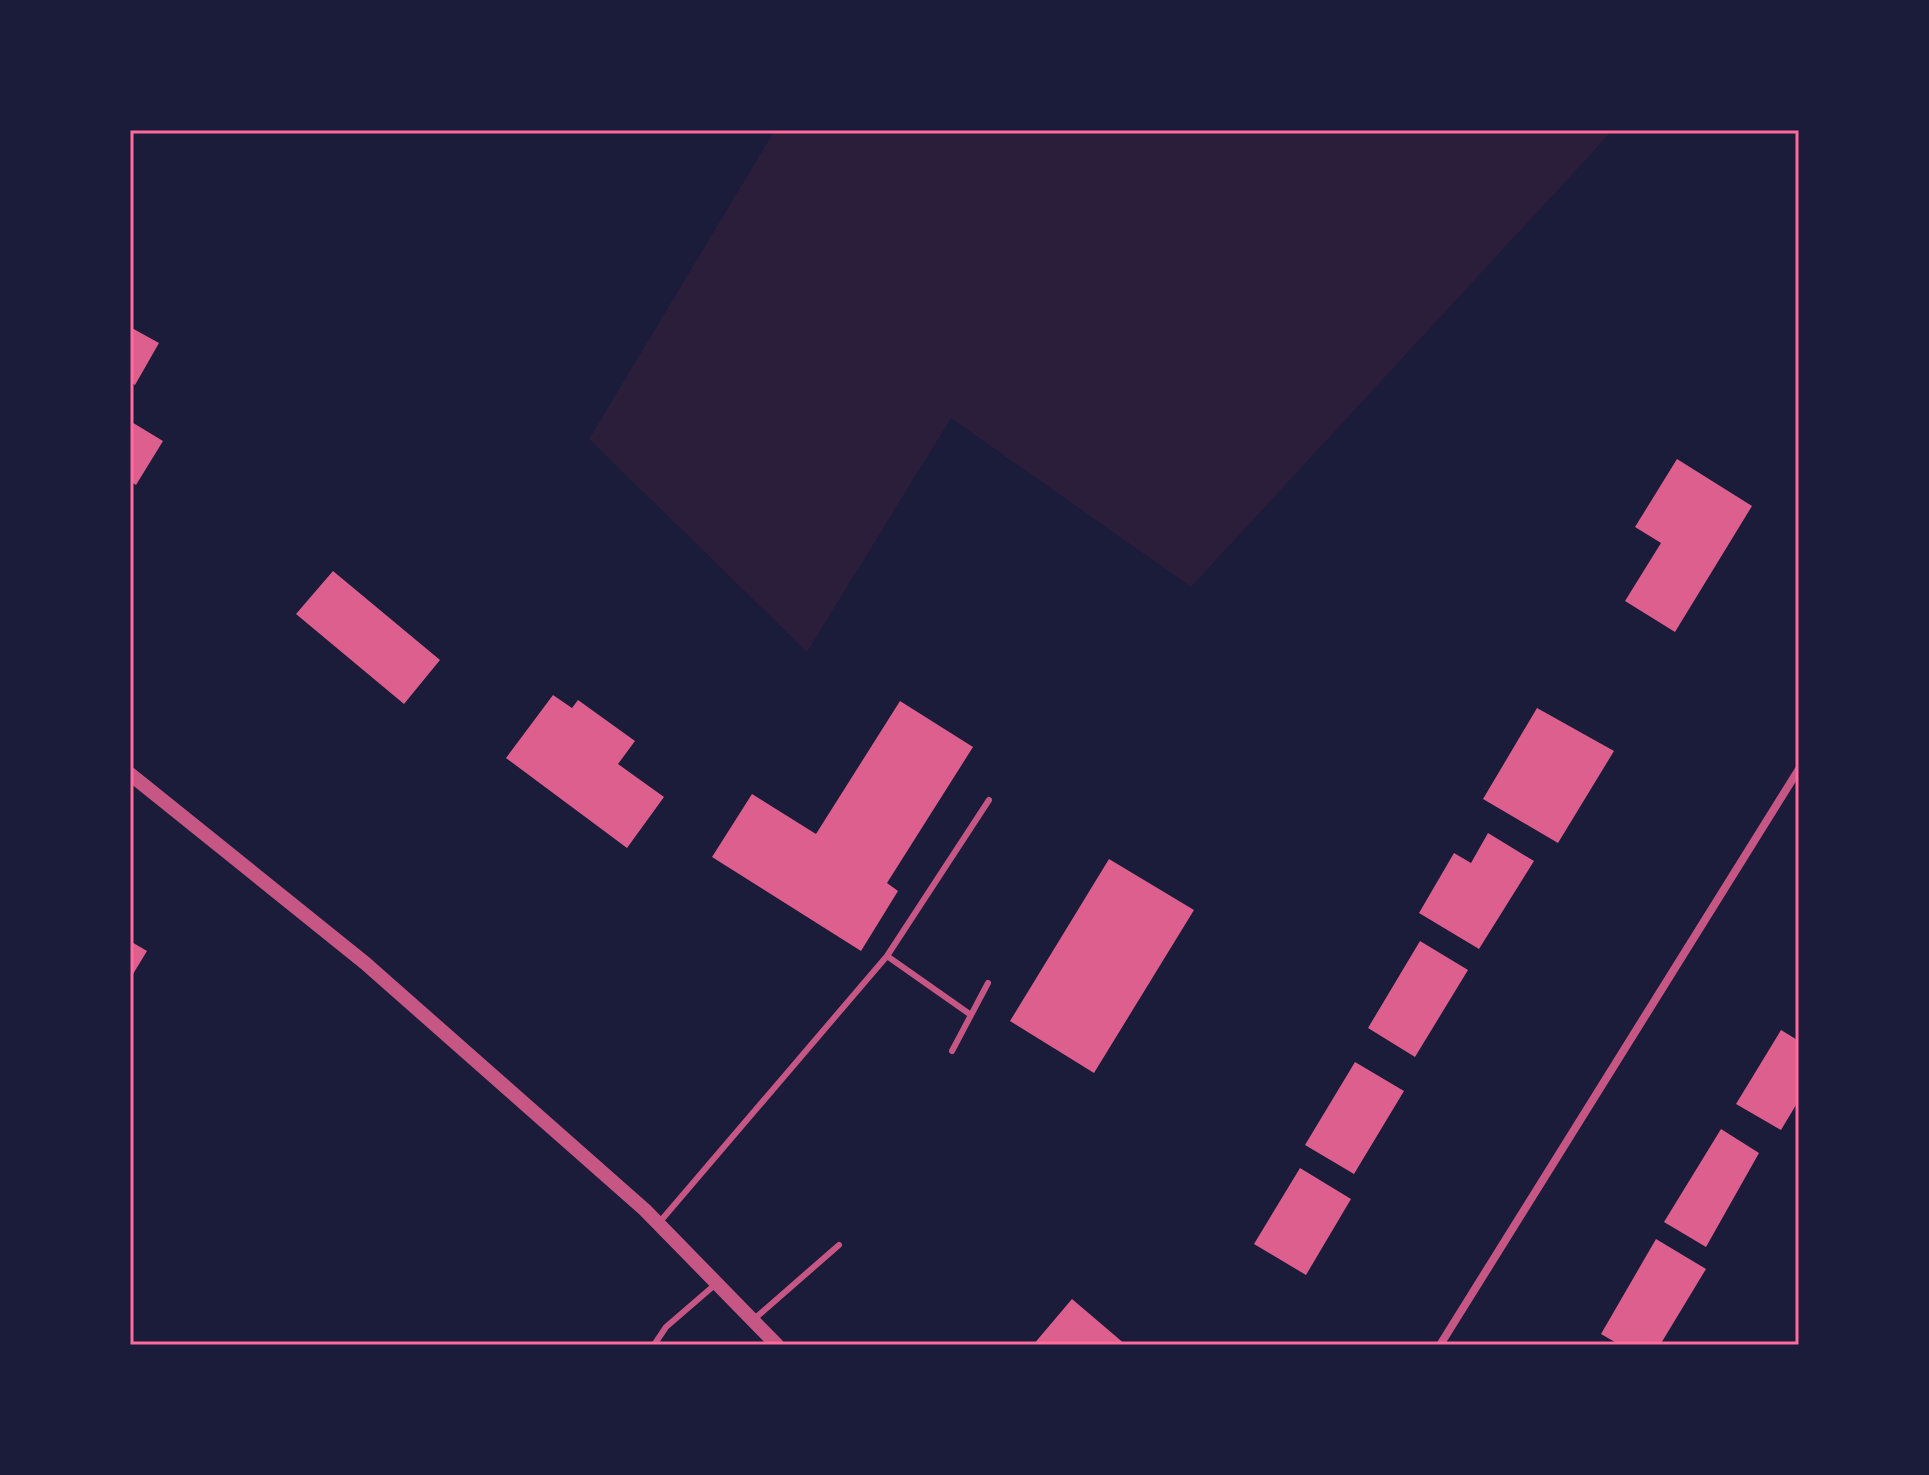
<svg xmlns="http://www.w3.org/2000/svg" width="1929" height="1475" font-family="Manrope,sans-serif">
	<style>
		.green { fill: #2a1e3b }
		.building { fill: #dd5f8e }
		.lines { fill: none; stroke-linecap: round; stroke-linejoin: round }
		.service { stroke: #c65784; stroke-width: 6 }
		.minor { stroke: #c65784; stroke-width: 8 }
		.tertiary { stroke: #c65784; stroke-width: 14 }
		.neatline { fill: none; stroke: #ff6b9d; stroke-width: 3 }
	</style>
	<rect width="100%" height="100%" fill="#1b1b3a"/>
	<!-- green -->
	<path class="green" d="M 775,130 L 1613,130 L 1191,587 L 951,418 L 807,652 L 589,439 Z"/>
	<!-- building -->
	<path class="building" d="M 130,327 L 159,343 L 135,385 L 130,382 Z
		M 130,421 L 163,441 L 136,485 L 130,481 Z
		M 1677,459 L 1752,506 L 1675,632 L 1625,601 L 1661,543 L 1635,527 Z
		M 333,571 L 440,660 L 404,704 L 296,614 Z
		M 553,695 L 572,708 L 578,700 L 635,741 L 618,764 L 664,797 L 627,848 L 506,758 Z
		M 900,701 L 973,747 L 887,883 L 898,891 L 861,951 L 712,857 L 752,794 L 816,834 Z
		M 1537,708 L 1614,751 L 1558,843 L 1483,799 Z
		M 1488,833 L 1534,861 L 1479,949 L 1419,913 L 1454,853 L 1471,863 Z
		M 1109,859 L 1194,910 L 1094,1073 L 1010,1021 Z
		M 130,941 L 147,951 L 130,979 Z
		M 1420,941 L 1468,970 L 1415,1057 L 1368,1028 Z
		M 1781,1030 L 1799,1041 L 1799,1100 L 1781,1130 L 1736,1104 Z
		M 1355,1062 L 1404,1091 L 1354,1174 L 1305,1145 Z
		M 1721,1129 L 1759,1153 L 1706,1247 L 1664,1222 Z
		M 1300,1168 L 1351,1199 L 1306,1275 L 1254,1244 Z
		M 1656,1239 L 1706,1269 L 1660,1345 L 1620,1345 L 1601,1334 Z
		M 1072,1299 L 1126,1345 L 1033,1345 Z"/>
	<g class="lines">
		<!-- service -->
		<path class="service" d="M 971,1015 L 887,956 L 989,800
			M 952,1051 L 988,983
			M 658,1224 L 887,956
			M 753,1320 L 839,1245
			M 654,1345 L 666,1327 L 717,1283"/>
		<!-- minor -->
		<path class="minor" d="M 1440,1345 L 1799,769"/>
		<!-- tertiary -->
		<path class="tertiary" d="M 130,774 L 365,963 L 645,1210 L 777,1345"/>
	</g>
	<!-- border -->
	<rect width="1929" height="1475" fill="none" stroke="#1b1b3a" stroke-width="264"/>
	<rect x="132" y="132" width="1665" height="1211" class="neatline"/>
</svg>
